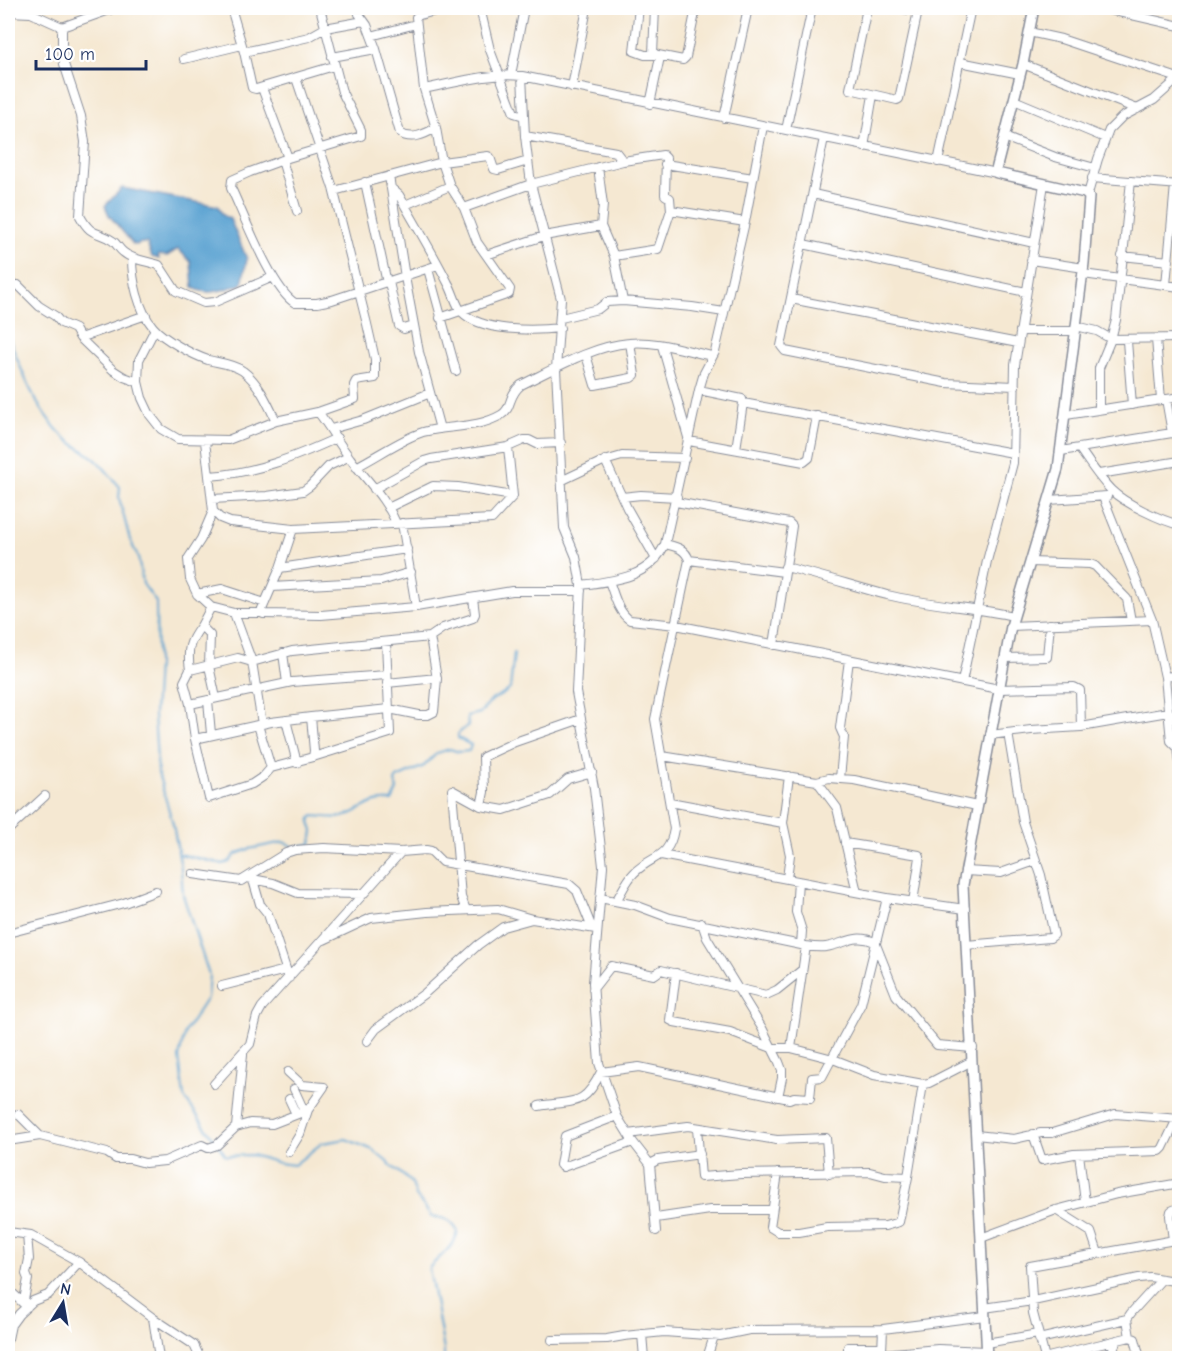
<svg xmlns="http://www.w3.org/2000/svg" width="1187" height="1366" font-family="'Comic Neue',sans-serif">
	<style>
		.water { fill: #5aa2d1; stroke: #3a6898; stroke-width: 1.5 }
		.lines { fill: none; stroke-linecap: round; stroke-linejoin: round }
		.stream { stroke: #5aa2d1; stroke-width: 2 }
		.minor-casing { stroke: #888c98; stroke-width: 10 }
		.tertiary-casing { stroke: #888c98; stroke-width: 12 }
		.minor { stroke: #fff; stroke-width: 8 }
		.tertiary { stroke: #fff; stroke-width: 9 }
	</style>
	<rect width="100%" height="100%" fill="#fff"/>
	<filter id="ink" filterUnits="userSpaceOnUse"><feTurbulence type="fractalNoise" baseFrequency=".0167" numOctaves="2"/><feDisplacementMap in="SourceGraphic" scale="12" xChannelSelector="R" yChannelSelector="G"/><feConvolveMatrix kernelMatrix="1 2 1 2 8 2 1 2 1" color-interpolation-filters="sRGB"/></filter>
	<filter id="wash" filterUnits="userSpaceOnUse"><feTurbulence type="fractalNoise" baseFrequency=".008" numOctaves="4" result="noise"/><feDisplacementMap in="SourceGraphic" scale="24" xChannelSelector="R" yChannelSelector="G"/><feGaussianBlur stdDeviation="1.35" result="paint"/><feColorMatrix in="noise" values="0 0 0 0 0 0 0 0 0 0 0 0 0 0 0 0 0 1.4 0 .05"/><feComposite in="paint" operator="in"/></filter>
	<g filter="url(#wash)">
		<rect width="100%" height="100%" fill="#f5e8d2"/>
		<!-- water -->
		<path class="water" d="M 122,188 L 218,206 L 223,215 L 230,219 L 247,259 L 242,284 C 227,288 207,298 193,287 L 191,262 L 178,249 L 167,256 L 158,255 L 159,259 L 152,257 L 147,243 L 139,243 L 137,245 L 133,244 L 109,215 L 105,206 Z"/>
		<g class="lines">
			<!-- stream -->
			<path class="stream" d="M 8,335 C 21,369 34,407 61,434 C 71,444 84,450 95,459 C 104,467 112,478 120,487 L 119,498 L 130,540 L 138,557 L 143,584 L 156,602 L 157,665 L 154,715 L 158,773 L 173,824 L 181,868 L 183,895 L 209,975 L 207,998 L 185,1032 L 179,1057 L 184,1097 L 226,1156 L 252,1155 L 279,1163 L 294,1165 L 322,1143 L 346,1139 L 373,1150 L 412,1183 L 416,1196 L 432,1217 C 445,1217 452,1221 458,1232 C 453,1248 440,1256 429,1268 L 444,1350 L 444,1358
				M 299,846 L 311,844 L 313,831 L 310,822 L 312,816 C 323,816 335,820 346,816 C 365,809 369,799 392,801 L 397,790 L 395,781 L 397,778 L 424,766 L 437,753 L 450,749 L 459,752 L 469,751 L 471,745 L 458,738 L 458,734 L 468,725 L 467,716 L 480,713 L 493,699 L 502,695 L 510,689 L 514,653
				M 179,854 L 223,864 L 229,862 L 236,854 L 249,849 L 284,842 L 294,847"/>
		</g>
	</g>
	<g filter="url(#ink)">
		<g class="lines">
			<defs>
				<path id="minor" d="M 231,8 L 244,52 L 252,88 L 256,89 L 334,66
					M 320,8 L 342,92 L 361,130 L 361,136 L 288,158 L 250,172 L 232,180 L 231,188 C 243,213 272,290 295,303 L 317,303 L 332,300 L 438,265
					M 358,8 L 359,14 L 367,25 L 376,49 L 400,133 C 411,141 425,134 436,128
					M 419,8 L 420,15 L 416,17 L 424,89 L 436,128 L 442,162 L 450,186 L 464,208 L 477,242 L 510,289 L 509,294 L 440,318
					M 480,8 L 490,50 L 514,113 L 524,116
					M 639,8 L 634,51 L 645,55 L 654,55
					M 655,8 L 653,54 L 683,60 L 686,57 L 696,8
					M 867,8 L 850,89 L 897,100 L 899,99 L 918,11 L 896,8
					M 1101,8 L 1180,26
					M 8,12 L 31,13 L 62,27 L 115,8
					M 420,15 L 447,8
					M 62,27 L 62,47 L 64,64 L 81,116 L 85,142 L 80,216 C 92,238 97,230 113,241 C 117,244 119,249 123,252 C 132,260 147,261 159,265 L 176,291 L 204,303 L 215,302 L 273,277
					M 1029,32 L 1061,39 L 1178,78
					M 371,36 L 416,24
					M 244,52 L 309,37 L 325,28 L 364,21
					M 332,57 L 376,49
					M 184,59 L 242,45
					M 960,62 L 1020,74
					M 1023,64 L 1137,109
					M 511,75 L 524,8
					M 522,76 L 525,136 L 531,184 L 561,299 L 556,369 L 564,528 L 576,557 L 581,585 L 576,692 L 594,788 L 603,866 L 593,983 L 599,1063 L 617,1116 L 633,1142 L 650,1164 L 656,1231
					M 572,87 L 587,8
					M 262,88 L 288,158
					M 424,89 C 455,83 490,72 522,76 L 997,173
					M 1014,100 L 1105,138
					M 650,104 L 660,57
					M 724,118 L 748,8
					M 786,130 L 812,8
					M 525,136 L 616,152 L 623,161
					M 1004,137 L 1055,157 L 1095,168
					M 824,138 L 781,346 L 785,351 L 946,383 L 1015,386
					M 864,147 L 873,95
					M 282,160 L 297,211
					M 938,162 L 971,8
					M 665,164 L 753,178
					M 598,167 L 603,205 L 601,226 L 614,256 L 623,301
					M 389,176 L 405,277 L 419,352 L 440,429
					M 1092,178 L 1180,185
					M 365,182 L 387,283
					M 391,188 L 399,195 C 415,224 433,253 448,283 C 453,291 456,306 462,312 C 481,332 534,331 560,328
					M 334,191 L 442,162 L 488,156 L 490,157 L 494,169 L 498,170 L 528,161
					M 813,194 L 1034,243
					M 1088,194 L 1098,159 L 1109,130 L 1122,117 L 1154,100 L 1180,77
					M 405,205 L 450,186
					M 464,208 L 531,184 L 623,161 L 663,155 L 666,158 L 665,195 L 670,198 L 671,210
					M 803,244 L 1026,292
					M 486,255 L 544,236 L 601,226
					M 614,256 L 658,249 L 671,210 L 745,222
					M 1122,256 L 1169,261
					M 132,258 C 132,280 138,309 153,327 C 163,339 193,355 208,360 C 220,363 233,364 243,371 C 259,383 268,404 276,421
					M 1031,260 L 1084,268
					M 428,269 L 456,371
					M 1083,274 L 1180,287
					M 8,279 L 10,286 L 18,285 L 39,306 L 55,316 L 61,323 L 75,329 L 80,338 L 113,370 L 124,377 L 138,382
					M 389,282 L 399,326 L 404,329 L 414,326
					M 1166,285 L 1175,185
					M 791,299 L 1018,343
					M 561,318 L 598,309 L 607,302 L 623,301 L 692,307 L 724,312
					M 1076,326 L 1097,331 L 1111,339 L 1180,338
					M 155,329 L 139,360 L 138,382 L 142,398 L 150,415 L 161,429 L 178,439 L 228,440 L 276,421 L 318,412 L 355,399 L 354,385 L 356,381 L 375,378 L 375,359 L 367,324 L 333,188 L 296,78
					M 1020,331 L 1075,331
					M 80,338 L 146,315
					M 1156,339 L 1161,400
					M 1127,341 L 1132,405
					M 662,346 L 689,441 L 804,462 L 809,458 L 817,416
					M 586,355 L 595,385 L 631,378 L 635,375 L 630,343
					M 699,390 L 742,399 L 743,403 L 736,449
					M 1166,399 L 1172,433
					M 743,403 L 1013,453
					M 1099,410 L 1099,368 L 1111,339 L 1116,320 L 1131,181
					M 318,412 C 330,427 338,443 350,458 C 365,479 386,498 396,523
					M 1066,415 L 1180,397
					M 331,429 L 363,420 L 430,393
					M 205,441 L 213,511 L 220,518 L 230,522 L 293,529 L 492,519 L 513,496 L 508,447
					M 1079,448 C 1089,462 1099,478 1111,490 C 1124,503 1162,521 1180,525
					M 1061,451 L 1172,433 L 1179,436 L 1180,443
					M 605,460 L 627,508 L 656,559
					M 356,467 C 376,457 403,438 423,432 C 449,425 477,429 501,415 C 513,408 507,396 521,385 C 554,369 592,346 629,343 C 656,340 686,351 712,356
					M 1099,474 L 1180,461
					M 209,476 C 256,473 295,457 337,438
					M 563,480 L 601,462 L 622,456 L 685,458
					M 374,489 L 424,461 L 431,459 L 508,447 L 524,440 L 529,440 L 537,444 L 561,443
					M 622,497 L 641,495 L 677,497
					M 1103,497 L 1152,620 L 1165,677 L 1171,741 L 1178,748 L 1180,763
					M 212,499 L 267,496 L 303,491 L 310,486 L 329,466 L 348,457
					M 1049,500 L 1107,496
					M 676,502 L 789,523 L 792,526 L 774,645
					M 388,508 L 433,486 L 458,487 L 513,496
					M 213,511 L 201,539 L 188,559 L 190,579 L 197,594 L 211,607 L 234,613 L 261,613
					M 402,523 L 416,607
					M 293,529 L 280,568 L 261,612 L 263,614 L 321,615 L 416,607 L 512,591 L 581,591
					M 689,560 L 784,572
					M 1030,562 L 1090,564 L 1095,566 L 1127,599 L 1131,621
					M 785,567 C 820,575 853,586 887,595 C 929,605 972,607 1014,616
					M 280,568 L 407,549
					M 609,581 C 614,594 618,613 630,620 L 676,625 L 999,689 L 1074,687 L 1080,690 L 1081,727
					M 581,585 C 614,581 650,578 665,544 L 699,390 L 704,373 L 715,352 L 745,222 L 763,126
					M 272,587 L 381,581 L 411,572
					M 197,594 L 222,589 L 265,603
					M 211,607 L 201,626 L 210,635 L 209,666 L 216,698
					M 234,613 L 252,662 L 262,724
					M 201,626 C 189,642 187,649 190,670 L 238,658 L 252,662 L 292,651 L 430,637 L 443,628 L 473,618 L 475,614 L 473,598
					M 1011,626 L 1152,620
					M 283,653 L 287,683
					M 1005,658 L 1047,657 L 1050,624
					M 190,670 L 184,682 L 190,704
					M 386,675 L 292,682 L 190,704 L 195,739 L 271,722 L 311,717 L 389,709 L 419,715 L 428,715 L 434,712 L 437,679 L 430,637
					M 1165,677 L 1180,675
					M 962,682 L 987,561 L 1013,463 L 1015,365 L 1044,184
					M 387,683 L 437,678
					M 208,700 L 211,734
					M 286,720 L 297,763
					M 258,725 L 271,768
					M 990,735 L 1031,730 L 1081,727 L 1168,712 L 1180,716
					M 195,739 L 209,798 L 252,784 L 264,776 L 271,768 L 313,757 L 314,751 L 311,717
					M 662,756 L 817,781 L 829,778 L 854,780 L 977,806
					M 313,757 L 390,733 L 386,642
					M 840,778 L 844,737 L 840,728 L 849,660
					M 817,781 L 837,808 L 857,892
					M 670,802 L 783,823
					M 481,806 L 484,792 L 483,757 L 515,742 L 581,719
					M 8,830 L 45,796
					M 845,843 L 919,855 L 920,857 L 913,902
					M 661,855 L 887,898 L 965,909
					M 965,871 L 1001,873 L 1035,861
					M 193,874 L 241,881 L 286,853 L 295,850 L 324,848 L 401,852 L 426,850 L 431,851 L 442,862 L 569,884 L 577,891 L 592,928
					M 247,878 L 273,883 L 298,893 L 363,894
					M 787,878 L 790,855 L 783,823 L 789,776
					M 253,880 L 260,904 L 268,914 L 289,978
					M 798,881 L 796,912 L 802,931 L 801,945
					M 600,898 L 635,905 L 670,918 L 806,946 C 812,947 819,948 826,947 C 846,944 854,933 875,942 L 896,995 L 937,1045 L 973,1048
					M 616,901 C 622,892 626,881 634,873 C 653,854 669,860 674,829 L 655,719 L 689,560 C 685,548 676,547 665,544
					M 466,910 L 461,897 L 452,790 L 481,806 L 504,810 L 550,795 L 568,779 L 592,772
					M 702,923 L 707,938 L 762,1028 L 779,1062 L 782,1070 L 782,1078 L 778,1097
					M 8,933 L 124,903 L 156,891
					M 324,940 L 371,918 L 427,912 L 498,909 L 532,919 L 596,929
					M 966,945 L 1050,938 L 1054,935 L 1041,875 L 1023,822 L 1008,733
					M 676,973 L 670,1020 L 674,1022 L 730,1032 L 772,1048 L 791,1048 L 833,1059 L 874,1075 L 923,1084 L 929,1083 L 972,1061
					M 222,986 L 286,970
					M 593,989 L 611,966 L 654,975 L 661,970 L 766,995 L 777,990 L 802,970
					M 367,1041 L 376,1029 L 425,993 L 478,945 L 503,927 L 532,919
					M 791,1048 L 806,946
					M 288,1072 L 302,1085 L 324,1087 L 308,1110
					M 214,1084 L 250,1044 L 257,1016 L 262,1007 L 401,852
					M 294,1089 L 304,1111
					M 289,1099 L 296,1114
					M 539,1106 C 575,1100 584,1107 601,1072 L 639,1067 L 789,1099 L 794,1097 L 810,1098 L 812,1078 L 822,1077 L 861,1004 L 887,898
					M 617,1116 L 565,1136 L 560,1165 L 563,1167 L 633,1142
					M 236,1127 L 250,1123 L 272,1124 L 308,1110 L 300,1134 L 289,1152
					M 697,1128 L 701,1177 L 741,1174 L 870,1172 L 885,1176 L 908,1177
					M 628,1134 L 688,1126 L 777,1140 L 826,1138 L 829,1174
					M 1033,1134 L 1042,1160 L 1074,1154 L 1160,1151 L 1163,1148 L 1177,1119
					M 976,1135 L 1014,1139 L 1041,1133 L 1052,1133 L 1115,1114 L 1180,1119
					M 40,1136 L 107,1153 L 116,1159 L 130,1159 L 145,1163 L 165,1161 L 202,1145 L 208,1148 L 217,1145 L 236,1127 L 243,1054
					M 8,1141 L 40,1136 L 18,1114
					M 1079,1154 L 1085,1202
					M 650,1164 L 658,1160 L 700,1154
					M 778,1173 L 770,1227 L 778,1232 L 799,1232 L 827,1227 L 885,1226 L 899,1222 L 908,1177 L 923,1084
					M 1056,1210 L 1091,1232 L 1098,1253
					M 656,1218 L 710,1210 L 771,1210
					M 8,1232 L 31,1235 L 79,1262 L 153,1318 L 194,1345 L 200,1358
					M 981,1238 L 1056,1210 L 1117,1194 L 1180,1183
					M 1173,1240 L 1170,1216 L 1171,1211 L 1180,1207
					M 8,1289 L 26,1306
					M 27,1307 L 24,1300 L 28,1279 L 26,1274 L 29,1259 L 27,1235
					M 984,1308 L 1033,1301 L 1139,1278 L 1150,1277 L 1180,1282
					M 153,1318 L 159,1358
					M 642,1334 L 644,1358
					M 8,1339 L 11,1325 L 19,1314 L 33,1301 L 48,1295 L 79,1262
					M 1039,1339 L 1127,1319
					M 552,1340 L 607,1339 L 624,1336 L 664,1332 L 720,1336 L 749,1330 L 883,1329 L 985,1316
					M 986,1343 L 1038,1334
					M 882,1351 L 883,1329
					M 882,1354 L 938,1349 L 987,1351
					M 707,1358 L 714,1336
					M 848,1358 L 848,1347 L 882,1347
					M 1044,1358 L 1130,1337
					M 1045,1358 L 1033,1313 L 1030,1266 L 1180,1239
					M 1109,1358 L 1117,1340
					M 1140,1358 L 1135,1339 L 1130,1337 L 1127,1319 L 1131,1313 L 1162,1279"/>
				<path id="tertiary" d="M 987,1358 L 963,885 L 1011,626 L 1058,469 L 1084,263 L 1089,197 L 1085,193 L 997,173 L 996,170 L 1023,64 L 1034,8"/>
			</defs>
			<!-- minor casing -->
			<use href="#minor" class="minor-casing"/>
			<!-- tertiary casing -->
			<use href="#tertiary" class="tertiary-casing"/>
			<!-- minor -->
			<use href="#minor" class="minor"/>
			<!-- tertiary -->
			<use href="#tertiary" class="tertiary"/>
		</g>
	</g>
	<!-- margin -->
	<rect width="1187" height="1366" fill="none" stroke="#fff" stroke-width="30"/>
	<!-- north arrow -->
	<g transform="translate(63 1303) rotate(11)" stroke="#ffffff" stroke-width="4.5" paint-order="stroke">
	<path d="M0-4.5L10 22L0 15L-10 22Z" fill="#1b2f5e"/>
	<text y="-9" font-size="16" font-weight="bold" text-anchor="middle" fill="#1b2f5e">N</text>
	</g>
	<!-- scale -->
	<path d="M36 60v9h110v-9" fill="none" stroke="#1b2f5e" stroke-width="3"/>
	<text x="45" y="60" font-size="18" fill="#1b2f5e" stroke="#ffffff" stroke-width="4.5" paint-order="stroke">100 m</text>
</svg>
